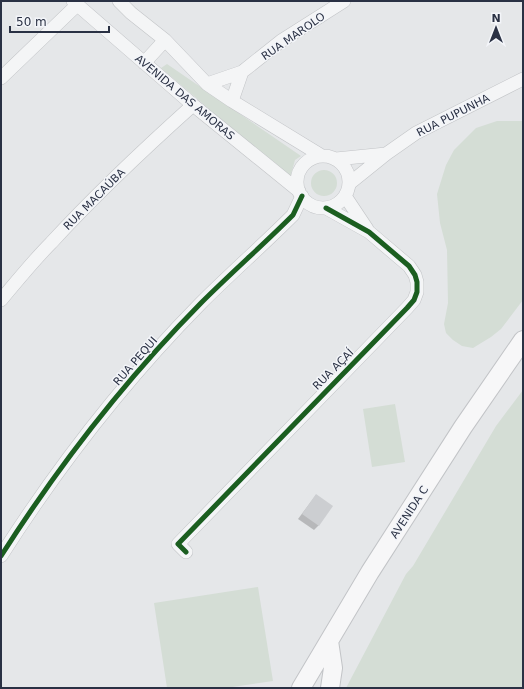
<svg xmlns="http://www.w3.org/2000/svg" width="524" height="689" font-family="'DejaVu Sans',sans-serif">
	<style>
		.green { fill: #d4ddd5 }
		.shadow { fill: #0003 }
		.building { fill: #ccced1 }
		.lines { fill: none; stroke-linecap: round; stroke-linejoin: round }
		.street-casing { stroke: #c2c4c7; stroke-width: 14 }
		.secondary-casing { stroke: #c2c4c7; stroke-width: 20 }
		.street { stroke: #f4f5f6; stroke-width: 13 }
		.secondary { stroke: #f7f7f8; stroke-width: 18 }
		.cycleway-casing { stroke: #f3f5f9; stroke-width: 8 }
		.cycleway { stroke: #1b5e20; stroke-width: 5 }
		.labels { text-anchor: middle; stroke-width: 3; stroke-linejoin: round; paint-order: stroke }
		.street-label { font-size: 11px; fill: #2a3144; stroke: #f3f5f9 }
	</style>
	<rect width="100%" height="100%" fill="#e5e7e9"/>
	<!-- green -->
	<path class="green" d="M 167,64 L 301,156 L 295,160 L 290,178 L 161,68 Z
		M 497,121 L 523,121 L 523,300 L 501,329 L 491,337 L 473,348 L 462,346 L 453,340 L 446,333 L 444,324 L 448,303 L 447,250 L 440,223 L 437,194 L 446,165 L 454,150 L 476,128 Z
		M311 183a13 13 0 1 1 26 0a13 13 0 1 1-26 0Z
		M 523,390 L 523,688 L 346,688 L 406,574 L 413,566 L 496,426 Z
		M 395,404 L 405,462 L 372,467 L 363,409 Z
		M 258,587 L 273,681 L 226,688 L 167,688 L 154,603 Z"/>
	<!-- shadow -->
	<path class="shadow" d="M 316,495 L 319,525 L 314,530 L 298,519 Z"/>
	<!-- building -->
	<path class="building" d="M 316,494 L 333,506 L 319,526 L 302,514 Z"/>
	<g class="lines">
		<defs>
			<path id="street" d="M 73,1 L 193,105 L 299,191
				M 119,1 L 131,13 L 165,40 L 207,84 L 232,101 L 322,156
				M 144,63 L 165,40
				M 1,78 L 77,5
				M 207,84 L 242,72 L 281,41 L 344,1
				M 232,101 L 242,72
				M297 182a26 26 0 1 1 52 0a26 26 0 1 1-52 0Z
				M 336,159 L 386,154
				M 350,183 L 386,154 L 416,133 L 523,79
				M 345,196 L 367,229
				M 1,300 C 17,281 33,261 51,243 C 96,194 144,149 193,105
				M 186,552 L 178,544 L 407,308 L 414,300 L 417,292 L 417,282 L 415,275 L 409,266 L 369,232 L 326,208
				M 1,556 C 59,465 125,380 201,303 C 231,273 263,245 293,215 L 302,196"/>
			<path id="secondary" d="M 329,641 L 333,668 L 330,688
				M 301,688 L 370,572 L 463,427 L 523,340"/>
		</defs>
		<!-- street casing -->
		<use href="#street" class="street-casing"/>
		<!-- secondary casing -->
		<use href="#secondary" class="secondary-casing"/>
		<!-- street -->
		<use href="#street" class="street"/>
		<!-- secondary -->
		<use href="#secondary" class="secondary"/>
		<defs>
			<path id="cycleway" d="M 186,552 L 178,544 L 407,308 L 414,300 L 417,292 L 417,282 L 415,275 L 409,266 L 369,232 L 326,208
				M 1,556 C 59,465 125,380 201,303 C 231,273 263,245 293,215 L 302,196"/>
		</defs>
		<!-- cycleway casing -->
		<use href="#cycleway" class="cycleway-casing"/>
		<!-- cycleway -->
		<use href="#cycleway" class="cycleway"/>
	</g>
	<g class="labels">
		<!-- street labels -->
		<g class="street-label">
			<text transform="translate(293 36) rotate(-35)" y="4">RUA MAROLO</text>
			<text transform="translate(185 97) rotate(40)" y="4">AVENIDA DAS AMORAS</text>
			<text transform="translate(453 115) rotate(-27)" y="4">RUA PUPUNHA</text>
			<text transform="translate(94 199) rotate(-45)" y="4">RUA MACAÚBA</text>
			<text transform="translate(135 361) rotate(-49)" y="4">RUA PEQUI</text>
			<text transform="translate(333 369) rotate(-45)" y="4">RUA AÇAÍ</text>
			<text transform="translate(409 512) rotate(-57)" y="4">AVENIDA C</text>
		</g>
	</g>
	<!-- border -->
	<rect width="524" height="689" fill="none" stroke="#2a3144" stroke-width="4"/>
	<!-- north arrow -->
	<g transform="translate(496 28)" stroke="#f3f5f9" stroke-width="3" paint-order="stroke">
	<path d="M0-3L7 15L0 10L-7 15Z" fill="#2a3144"/>
	<text y="-6" font-size="11" font-weight="bold" text-anchor="middle" fill="#2a3144">N</text>
	</g>
	<!-- scale -->
	<path d="M10 26v6h99v-6" fill="none" stroke="#2a3144" stroke-width="2"/>
	<text x="16" y="26" font-size="12" fill="#2a3144" stroke="#f3f5f9" stroke-width="3" paint-order="stroke">50 m</text>
</svg>
